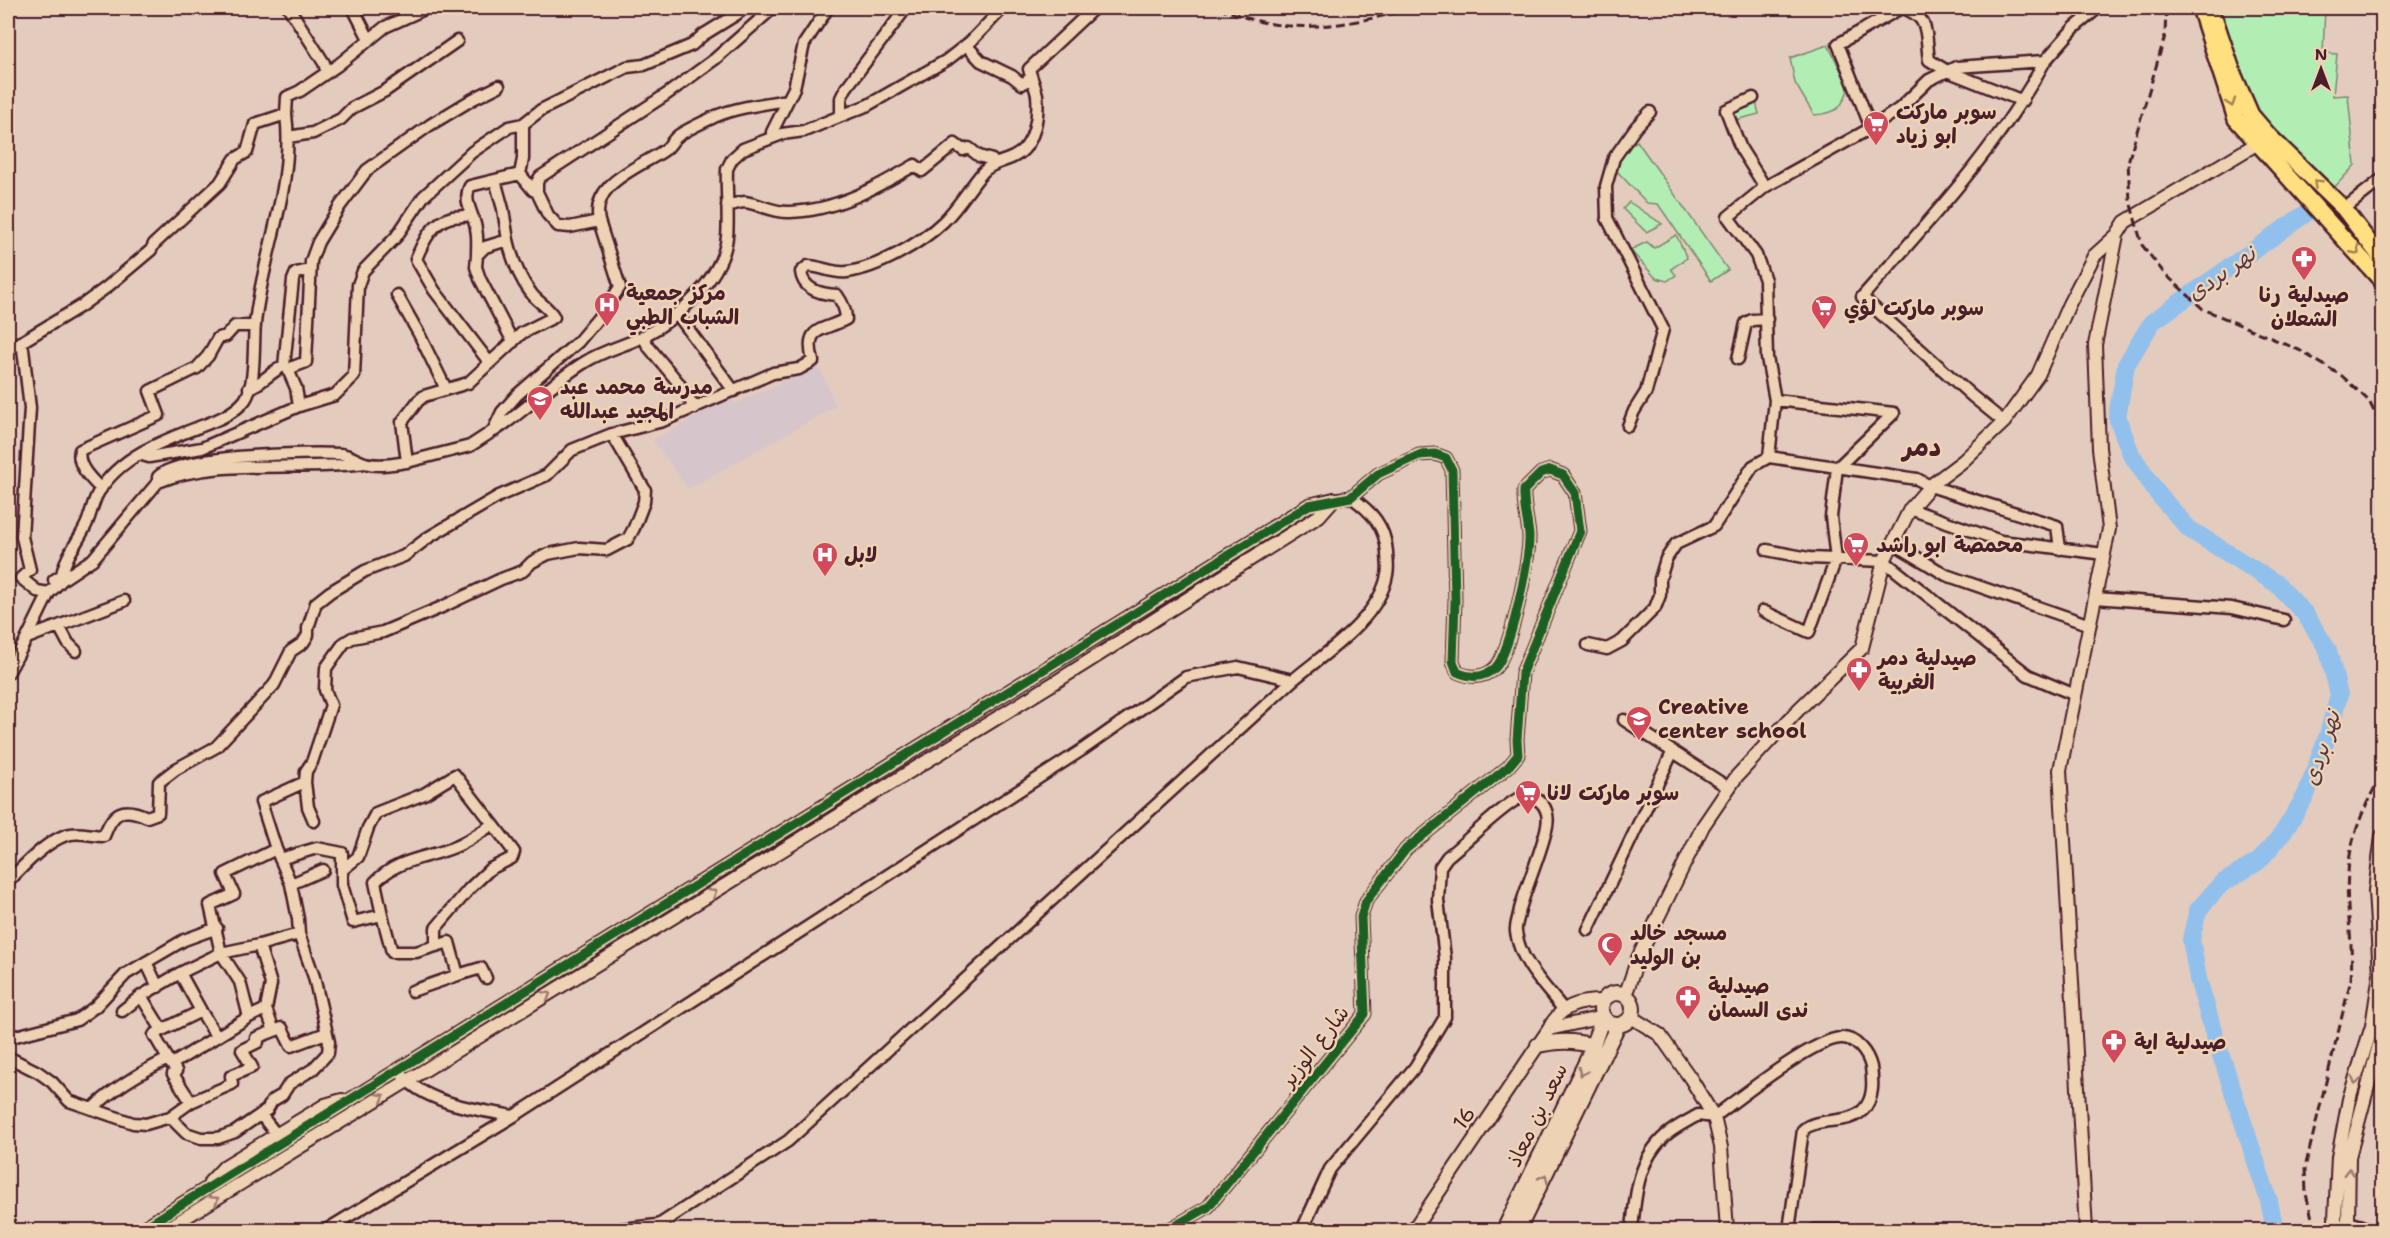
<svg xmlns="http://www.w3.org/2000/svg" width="2390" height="1238" font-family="'Shantell Sans','Playpen Sans Arabic',sans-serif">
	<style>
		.built { fill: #d6c5ca }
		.green { fill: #b2eeb3; stroke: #7e866f; stroke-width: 1.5 }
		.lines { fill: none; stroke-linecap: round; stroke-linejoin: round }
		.river { stroke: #92c0ec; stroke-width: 18 }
		.minor-casing { stroke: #4a1f2b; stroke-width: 15 }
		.tertiary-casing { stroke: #4a1f2b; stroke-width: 16 }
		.secondary-casing { stroke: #4a1f2b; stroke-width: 18 }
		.primary-casing { stroke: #4a1f2b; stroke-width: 20 }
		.minor { stroke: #edd2b4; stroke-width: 10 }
		.tertiary { stroke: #edd2b4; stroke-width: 12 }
		.secondary { stroke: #edd2b4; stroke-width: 14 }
		.primary { stroke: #ffdf80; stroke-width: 15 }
		.rail { stroke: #4a1f2b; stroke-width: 3; stroke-dasharray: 9 4.5; stroke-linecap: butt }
		.cycleway-casing { stroke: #edd2b4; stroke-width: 13 }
		.cycleway { stroke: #1b5e20; stroke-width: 9 }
		.oneway { stroke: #a47f56 }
		.oneway2 { stroke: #9c7870 }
		.labels { text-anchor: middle; stroke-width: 5; stroke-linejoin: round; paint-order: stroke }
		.poi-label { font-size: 21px; font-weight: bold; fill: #4a1f2b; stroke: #edd2b4; text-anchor: start }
		.street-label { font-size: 21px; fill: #4a1f2b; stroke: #edd2b4 }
		.water-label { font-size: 22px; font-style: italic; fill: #553748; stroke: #edd2b4 }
		.district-label { font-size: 27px; font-weight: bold; fill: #4a1f2b; stroke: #edd2b4 }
	</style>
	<rect width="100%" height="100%" fill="#e3ccbe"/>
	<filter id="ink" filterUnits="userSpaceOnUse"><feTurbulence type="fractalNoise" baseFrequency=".0167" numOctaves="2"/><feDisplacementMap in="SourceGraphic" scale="12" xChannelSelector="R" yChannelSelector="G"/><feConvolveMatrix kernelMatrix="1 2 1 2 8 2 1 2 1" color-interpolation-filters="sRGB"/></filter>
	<g filter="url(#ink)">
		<!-- built -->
		<path class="built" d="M 818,365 L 836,406 L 688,489 L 653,440 L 731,398 L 735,404 Z"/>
		<!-- green -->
		<path class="green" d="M 2215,8 L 2325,8 L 2323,53 L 2337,54 L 2333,96 L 2348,95 L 2355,165 L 2331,191 L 2254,113 Z
			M 1828,45 L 1849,87 C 1842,109 1837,113 1814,115 L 1795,83 L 1790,58 Z
			M 1756,102 L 1759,114 L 1735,120 L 1734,111 Z
			M 1637,141 L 1728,270 L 1711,281 L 1658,204 L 1647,203 L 1615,169 L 1624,151 Z
			M 1629,202 L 1662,224 L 1646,232 L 1623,209 Z
			M 1676,235 L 1687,258 L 1671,269 L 1676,275 L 1667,281 L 1656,278 L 1630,250 L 1647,242 L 1654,248 Z"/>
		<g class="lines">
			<!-- river -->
			<path class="river" d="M 2275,1230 L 2269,1201 L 2215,1037 L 2198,979 L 2191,939 L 2198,910 L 2221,884 L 2259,861 L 2283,833 L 2306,795 L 2328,735 L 2339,695 L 2328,650 L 2305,614 L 2277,584 L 2189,529 L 2158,494 L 2131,454 L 2117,417 L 2126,365 L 2152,322 L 2312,209"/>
			<defs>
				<path id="minor" d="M 289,8 L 324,63 L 327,73
					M 353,8 L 369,39
					M 1903,8 C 1931,18 1925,34 1929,60 L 1947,71 L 2023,101
					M 966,45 L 981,61 L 1012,76 L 1022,84 L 1031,78
					M 1753,98 L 1726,110 L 1741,149 L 1765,187
					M 841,115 L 841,98 L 846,88 L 906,8
					M 1871,128 L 1838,44 L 1901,8
					M 288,137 L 313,133 L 341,119 L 352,108 L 385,91 L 457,41
					M 773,137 L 772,132 L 794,88 L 804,44 L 828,8
					M 520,174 L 523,159 L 523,124
					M 495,180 L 503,209 L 508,240
					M 537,192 L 537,182 L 540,177 L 667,94 L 715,59 L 773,8
					M 727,206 C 733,205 739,202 745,202 C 760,204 774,213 790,212 C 836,211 877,187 915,165 L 922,171 L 955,144 L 963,150 L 969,148 L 979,156 L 992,160 L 994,163
					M 2344,209 L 2382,179
					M 471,214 C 465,217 459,216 452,217 C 432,222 423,242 416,259 L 434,290 L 489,362
					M 599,221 C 590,182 642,167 666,149 C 671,145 673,139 679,135 C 690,128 704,122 716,116 C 738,107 764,104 788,100
					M 477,255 L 476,267 L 480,279 L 513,342
					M 397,295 L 419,334 L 446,389
					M 677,314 L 734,391
					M 643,336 L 648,346 L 677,381 L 695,408
					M 20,342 L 23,349 L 30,408 L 22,537 L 30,570 L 21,578 L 37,591 L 49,593
					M 8,350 L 81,306 L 107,287 L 151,250 L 154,244 L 220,183 L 235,159 L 247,152 L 255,124 L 286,114 L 287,97 L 300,91 L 338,65 L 385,27 L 427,8
					M 1738,359 L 1746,323 L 1752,320 L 1767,319
					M 284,366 L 293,280 L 296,273 L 309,270
					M 249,388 C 263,383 270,372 284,366
					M 299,406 L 296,388 L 289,372 L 293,367 L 306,362 L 311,261 L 318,242 L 340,206 L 367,170 L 430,125 L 473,99 L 499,86
					M 2004,422 L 1972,396 L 1862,297 C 1928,222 1997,149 2045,61
					M 1628,426 L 1634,411 L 1646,392 L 1663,329 L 1607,218 L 1606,186 L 1614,158 L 1636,127 L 1650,112
					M 494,431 C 526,411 552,382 585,362 C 604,350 625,346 644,336 C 678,318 723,278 727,237 C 729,215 726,191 727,169 L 732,159 L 743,149 L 782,134 L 804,131 L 868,105 L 947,60 L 970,42 L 1003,8
					M 139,454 L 149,457 L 202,448 L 299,406 L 335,395 L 354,376 L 358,285 L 363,271 L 396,237 L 423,197 L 472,152 L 509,127 L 523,124 L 541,110 L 627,67 L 644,65 L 692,45 L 703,35 L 737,14 L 744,8
					M 1769,457 L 1917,479 L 1930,486 L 2057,526 L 2060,549
					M 158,482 C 219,457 301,472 365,463
					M 101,489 C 91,479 76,465 80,450 L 159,415 L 150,391 L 197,368 L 208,356 L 218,338 L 226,336 L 235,326 L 255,326
					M 1910,509 L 2001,541 L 2104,554
					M 1893,543 L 1946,575 L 2090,625
					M 1767,550 L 1809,558 L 1884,561 L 2028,675 L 2075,695
					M 54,580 L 62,575 C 65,556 79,541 87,523 C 91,513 93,502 98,493 C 119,457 162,441 199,427 C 215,421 234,414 245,400 C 256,385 253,344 255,324 C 262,254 295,186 286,114
					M 2095,598 L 2232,608 L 2284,620
					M 1763,611 L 1809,632 L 1836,559 L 1831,517 L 1837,468 L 1894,413 L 1775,400
					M 60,628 L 68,643 L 76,651
					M 27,638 L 124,601
					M 1588,645 L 1607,649 L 1622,641 L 1655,608 L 1660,595 L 1660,579 L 1666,559 L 1676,544 L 1714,526 L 1753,466 L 1769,457 L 1775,400 L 1767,358 L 1765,280 L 1756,255 L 1728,217 L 1765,187 L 1871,128 L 1899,109 L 1929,80 L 1956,67 L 2045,61 L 2074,28 L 2098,8
					M 8,673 L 27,638 L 49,593 L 63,579 L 93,559 L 158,482 L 158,477 C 177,455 308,452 340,454 C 350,455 356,460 365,463 C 378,467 395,464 407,462 L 402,422 L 418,401 L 424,396 L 468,383 L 522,333 L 554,317 C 547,305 538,303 531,293 C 520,279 512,258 508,240 L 485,247 L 477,255 C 477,247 478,237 476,229 C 474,214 462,201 470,186 L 520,174 L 533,190 L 537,192 L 548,215 L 558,226 L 570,227 L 599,221 L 620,287 L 604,311 L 578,342 L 517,395 L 502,412 L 493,431 L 470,446 L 407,462
					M 1624,720 L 1729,788
					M 305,782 L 306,771 L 312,762 L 331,705 L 325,690 L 326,668 L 344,643 L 352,638 L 383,632 L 442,607 L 501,579 L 523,571 L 532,562 L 548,554 L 579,548 L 607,550 L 628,539 L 634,528 L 644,502 L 645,490 L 612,434
					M 276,849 L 261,802 L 305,782 L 308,807 L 314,821
					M 280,859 L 317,848 L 342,853 L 342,885 L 353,922 L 382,915 L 392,952 L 416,952 L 449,942 L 458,975 L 412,991
					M 342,870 L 358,857 L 368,828 L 376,813 L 424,794 L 455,775 L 493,824
					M 8,882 C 22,867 50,837 71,834 C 80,832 94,836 104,836 C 113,811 123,806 147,817 L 158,813 L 159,782 L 176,769 L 216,747 L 274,685 L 291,651 L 303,643 L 308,635 L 308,628 L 316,603 L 330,592 L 365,571 L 404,556 L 429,537 L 499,496 L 547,475 L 572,450 L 612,434 L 663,421 L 773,373 L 799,369 L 813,361 C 804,326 821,332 846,319 C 846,310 842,302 837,295 C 821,294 803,290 801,272 L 808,266 C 821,266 832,274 847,272 C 878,268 921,243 943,222 C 959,207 969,188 983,172 C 992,162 1005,162 1015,156 C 1035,146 1039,115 1037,95 C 1035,86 1031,77 1029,69 L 1094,8
					M 291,884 L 298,919 L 299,934
					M 382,915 L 375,882 C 400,857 428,859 457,846 C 469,841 481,832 493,824 L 514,852 L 512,858 L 490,869 L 469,889 L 436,928 L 436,945
					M 1588,930 L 1673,751
					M 146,962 L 158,987
					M 180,973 L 221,953 L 240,982 L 249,1017
					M 458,975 L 481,968 L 486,978
					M 141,996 L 162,1030 L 154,1035 L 171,1064
					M 266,1009 L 271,984 L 259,945 L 221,953 L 210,905 L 234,894 L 225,874 L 276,849 L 291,884 L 323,870
					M 122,1011 L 141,996 L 180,973 L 201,1011
					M 162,1030 L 201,1011 L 216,1036
					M 274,1031 L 282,1028 L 291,1046 L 326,1033
					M 8,1038 L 77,1020 L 96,1006 L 126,974 L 184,940 L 217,928
					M 8,1057 L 38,1072 L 52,1082 L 69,1101 L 133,1123 L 146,1124 L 170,1117 L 191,1102 L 232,1084 L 231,1076 L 252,1067 L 242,1050 L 258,1042 L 256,1038 L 274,1031 L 266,1009 L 249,1017 L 172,1064 L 176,1071 L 173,1074 L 191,1102
					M 399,1071 C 421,1103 477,1110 514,1116
					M 92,1109 C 114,1088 141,1072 168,1059
					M 261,1115 L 276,1134
					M 170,1117 L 186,1133 L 201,1138 L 218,1138 L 235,1132 L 267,1110 L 272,1101 L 282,1095 L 289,1084 L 313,1069 L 328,1053 L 329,1042 L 314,977 L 299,934 L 259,945
					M 2348,1222 L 2362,1226 L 2369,1230
					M 326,1230 L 514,1116 L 1082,750 L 1186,677 L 1238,667 L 1293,680
					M 613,1230 L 657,1225
					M 651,1230 L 788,1141 L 1293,680 C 1325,653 1379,619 1387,575 C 1389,568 1387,560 1387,552 C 1385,526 1372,512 1351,497
					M 1168,1230 L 1208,1207 L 1365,1014 L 1361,917 L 1366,901 L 1406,849 L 1508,767 L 1518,755 L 1517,740 L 1522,673 L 1580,531 L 1575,493 L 1563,475 L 1550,470 L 1541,473 L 1524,490 C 1523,506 1528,520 1529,536 C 1530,559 1510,654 1495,668 C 1483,679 1470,678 1457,672 L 1453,661 L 1455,600 L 1452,470 L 1446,458 L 1435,454 L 1419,455 L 1378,474 L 1351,497 L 1334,499
					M 1302,1230 L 1330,1169 L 1415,1067 L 1445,1017 L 1445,958 L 1438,900 L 1440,867 L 1447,857 C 1467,841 1494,814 1514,801 C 1534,789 1551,805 1547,826 C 1541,854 1528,881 1520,909 C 1519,917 1515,925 1516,932 C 1520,962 1545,986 1563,1009
					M 1632,1230 C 1635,1196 1638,1159 1666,1135 C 1675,1127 1688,1121 1698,1115 L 1714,1117 C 1738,1099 1813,1039 1841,1038 C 1856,1037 1868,1054 1871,1067 C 1873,1082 1874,1099 1863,1110 C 1847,1126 1819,1116 1803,1130 L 1789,1230
					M 1814,1230 L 1847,1230"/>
				<path id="tertiary" d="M 1625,996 L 1638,958 L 1703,826 L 1737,776 L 1799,709 L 1862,648 L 1884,561 L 1910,509 L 1930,486 L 1963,461 L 2004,422 L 2038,375 L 2069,304 L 2094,256 L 2117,235 L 2125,222 L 2263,140
					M 1631,1017 L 1660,1035 L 1691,1079 L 1714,1117 L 1721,1147 L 1727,1230
					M 1549,1029 L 1603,1017
					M 210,1182 L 225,1166 L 325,1105 L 342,1100
					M 140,1230 L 1309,505 L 1334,499
					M 165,1230 L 1062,678 L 1319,516 L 1334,499
					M 1413,1230 L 1549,1029 C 1560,1005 1580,1001 1603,1001
					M 2086,1230 L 2060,770 L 2109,529 L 2099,448 L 2095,345 L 2117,235
					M 2339,1230 L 2335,1219 L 2338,1157 L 2349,1099 L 2372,1026 L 2380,974 L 2375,891 L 2382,836
					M 2351,1230 L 2348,1222 L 2349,1157 L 2382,1034"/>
				<path id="secondary" d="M1601 1009a16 16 0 1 1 32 0a16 16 0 1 1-32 0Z
					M 1538,1045 C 1558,1041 1573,1040 1593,1046
					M 1504,1230 L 1588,1058 L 1603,1017
					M 1518,1230 L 1618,1025"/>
				<path id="primary" d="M 2200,8 L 2236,119 L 2382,281
					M 2215,20 L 2234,76 L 2251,115 L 2269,136 L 2344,209 L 2382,259"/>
			</defs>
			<!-- minor casing -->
			<use href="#minor" class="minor-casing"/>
			<!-- tertiary casing -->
			<use href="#tertiary" class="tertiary-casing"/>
			<!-- secondary casing -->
			<use href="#secondary" class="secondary-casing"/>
			<!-- primary casing -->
			<use href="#primary" class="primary-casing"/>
			<!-- minor -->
			<use href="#minor" class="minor"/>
			<!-- tertiary -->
			<use href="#tertiary" class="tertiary"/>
			<!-- secondary -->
			<use href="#secondary" class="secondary"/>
			<!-- primary -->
			<use href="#primary" class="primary"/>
			<!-- rail -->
			<path class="rail" d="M 1218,8 C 1231,12 1245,18 1258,21 C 1309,34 1365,21 1415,8
				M 2166,8 L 2165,36 L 2128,162 L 2130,201 L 2142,245 L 2164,273 L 2203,309 L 2299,350 L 2342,376 L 2369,401 L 2382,428
				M 2315,1230 L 2306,1194 L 2305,1168 L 2351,979 C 2354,944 2345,908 2348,873 C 2350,836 2365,805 2382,774"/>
			<defs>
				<path id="cycleway" d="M 140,1230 L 1309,505 L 1351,497 L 1378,474 L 1419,455 L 1435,454 L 1446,458 L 1452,470 L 1455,600 L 1453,661 L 1457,672 C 1470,678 1483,679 1495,668 C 1510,654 1530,559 1529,536 C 1528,520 1523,506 1524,490 L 1541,473 L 1550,470 L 1563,475 L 1575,493 L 1580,531 L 1522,673 L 1517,740 L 1518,755 L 1508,767 L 1406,849 L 1366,901 L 1361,917 L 1365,1014 L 1208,1207 L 1168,1230"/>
			</defs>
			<!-- cycleway casing -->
			<use href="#cycleway" class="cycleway-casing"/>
			<!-- cycleway -->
			<use href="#cycleway" class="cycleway"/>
		</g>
		<!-- one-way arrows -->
		<defs><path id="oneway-chevron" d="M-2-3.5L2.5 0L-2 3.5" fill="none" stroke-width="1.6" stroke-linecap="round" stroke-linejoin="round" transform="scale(1.5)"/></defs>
		<g class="oneway">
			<use href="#oneway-chevron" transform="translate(2231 103) rotate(72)"/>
			<use href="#oneway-chevron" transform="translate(2317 183) rotate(-136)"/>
			<use href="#oneway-chevron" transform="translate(2356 251) rotate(48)"/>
		</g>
		<g class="oneway2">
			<use href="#oneway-chevron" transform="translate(713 893) rotate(-32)"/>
			<use href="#oneway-chevron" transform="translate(547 995) rotate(-32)"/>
			<use href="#oneway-chevron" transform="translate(1582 1072) rotate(116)"/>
			<use href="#oneway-chevron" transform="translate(2356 1080) rotate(107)"/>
			<use href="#oneway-chevron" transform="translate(381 1097) rotate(-32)"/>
			<use href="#oneway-chevron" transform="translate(2349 1172) rotate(-89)"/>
			<use href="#oneway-chevron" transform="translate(1544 1178) rotate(-64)"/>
			<use href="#oneway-chevron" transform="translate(215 1200) rotate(-32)"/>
		</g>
	</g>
	<!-- icons -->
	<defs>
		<symbol id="supermarket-pin" viewBox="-11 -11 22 30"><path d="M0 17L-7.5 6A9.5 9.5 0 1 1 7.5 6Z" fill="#d1495b" stroke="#edd2b4"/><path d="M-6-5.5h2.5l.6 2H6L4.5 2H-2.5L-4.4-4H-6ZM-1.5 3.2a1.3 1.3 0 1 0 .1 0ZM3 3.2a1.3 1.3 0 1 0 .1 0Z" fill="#fff"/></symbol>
		<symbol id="pharmacy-pin" viewBox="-11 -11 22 30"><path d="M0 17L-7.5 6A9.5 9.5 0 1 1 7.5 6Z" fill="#d1495b" stroke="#edd2b4"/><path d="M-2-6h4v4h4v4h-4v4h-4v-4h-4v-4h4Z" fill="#fff"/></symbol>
		<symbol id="hospital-pin" viewBox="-11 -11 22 30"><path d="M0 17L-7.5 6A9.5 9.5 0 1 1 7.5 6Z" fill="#d1495b" stroke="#edd2b4"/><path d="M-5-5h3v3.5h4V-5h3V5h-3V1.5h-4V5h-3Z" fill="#fff"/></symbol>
		<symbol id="school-pin" viewBox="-11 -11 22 30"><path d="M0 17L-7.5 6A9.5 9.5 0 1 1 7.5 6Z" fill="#d1495b" stroke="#edd2b4"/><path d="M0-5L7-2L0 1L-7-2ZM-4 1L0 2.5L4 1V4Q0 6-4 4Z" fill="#fff"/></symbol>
		<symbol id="mosque-pin" viewBox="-11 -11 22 30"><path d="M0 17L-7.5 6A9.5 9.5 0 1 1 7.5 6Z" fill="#d1495b" stroke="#edd2b4"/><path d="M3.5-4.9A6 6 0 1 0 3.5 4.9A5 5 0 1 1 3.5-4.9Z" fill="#fff"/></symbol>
	</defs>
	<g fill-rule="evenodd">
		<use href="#supermarket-pin" x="1861" y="109" width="30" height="40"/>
		<use href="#pharmacy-pin" x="2289" y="244" width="30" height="40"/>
		<use href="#hospital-pin" x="592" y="290" width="30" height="40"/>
		<use href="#supermarket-pin" x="1809" y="293" width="30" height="40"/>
		<use href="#school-pin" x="525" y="384" width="30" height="40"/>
		<use href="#supermarket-pin" x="1841" y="530" width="30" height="40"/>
		<use href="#hospital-pin" x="810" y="540" width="30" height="40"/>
		<use href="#pharmacy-pin" x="1844" y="655" width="30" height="40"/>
		<use href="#school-pin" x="1624" y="704" width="30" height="40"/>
		<use href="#supermarket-pin" x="1513" y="778" width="30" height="40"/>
		<use href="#mosque-pin" x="1595" y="930" width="30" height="40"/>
		<use href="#pharmacy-pin" x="1673" y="983" width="30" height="40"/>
		<use href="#pharmacy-pin" x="2099" y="1027" width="30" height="40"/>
	</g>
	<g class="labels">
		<!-- poi labels -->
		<g class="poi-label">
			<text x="1896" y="119">سوبر ماركت<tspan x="1896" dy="24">ابو زياد</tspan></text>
			<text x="626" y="300">مركز جمعية<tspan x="626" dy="24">الشباب الطبي</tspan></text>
			<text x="2304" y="302" text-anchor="middle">صيدلية رنا<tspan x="2304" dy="24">الشعلان</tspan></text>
			<text x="1844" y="315">سوبر ماركت لؤي</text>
			<text x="560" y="394">مدرسة محمد عبد<tspan x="560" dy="24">المجيد عبدالله</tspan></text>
			<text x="1876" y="552">محمصة ابو راشد</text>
			<text x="844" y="562">لابل</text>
			<text x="1878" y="665">صيدلية دمر<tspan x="1878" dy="24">الغربية</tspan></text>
			<text x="1658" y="714">Creative<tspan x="1658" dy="24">center school</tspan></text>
			<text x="1547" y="800">سوبر ماركت لانا</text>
			<text x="1630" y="940">مسجد خالد<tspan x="1630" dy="24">بن الوليد</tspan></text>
			<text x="1708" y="993">صيدلية<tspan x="1708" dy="24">ندى السمان</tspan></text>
			<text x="2134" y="1049">صيدلية اية</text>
		</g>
		<!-- street labels -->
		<g class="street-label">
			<text transform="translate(1315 1046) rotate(-52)" y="7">شارع الوزير</text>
			<text transform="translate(1537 1115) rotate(-64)" y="7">سعد بن معاذ</text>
			<text transform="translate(1464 1118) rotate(-55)" y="7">16</text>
		</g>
		<!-- water labels -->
		<g class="water-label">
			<text transform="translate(2221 273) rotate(-35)" y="8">نهر بردى</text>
			<text transform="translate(2321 748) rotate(-72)" y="8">نهر بردى</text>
		</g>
		<!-- district labels -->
		<g class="district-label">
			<text x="1922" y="456">دمر</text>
		</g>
	</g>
	<!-- margin -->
	<rect width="2390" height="1238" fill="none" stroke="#edd2b4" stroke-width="30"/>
	<rect x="15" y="15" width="2360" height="1208" fill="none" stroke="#4a1f2b" stroke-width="2" filter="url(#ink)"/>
	<!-- north arrow -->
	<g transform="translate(2321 69)" stroke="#edd2b4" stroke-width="4.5" paint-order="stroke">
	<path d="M0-4.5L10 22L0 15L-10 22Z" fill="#4a1f2b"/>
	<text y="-9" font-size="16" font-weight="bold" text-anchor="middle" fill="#4a1f2b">N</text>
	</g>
</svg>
